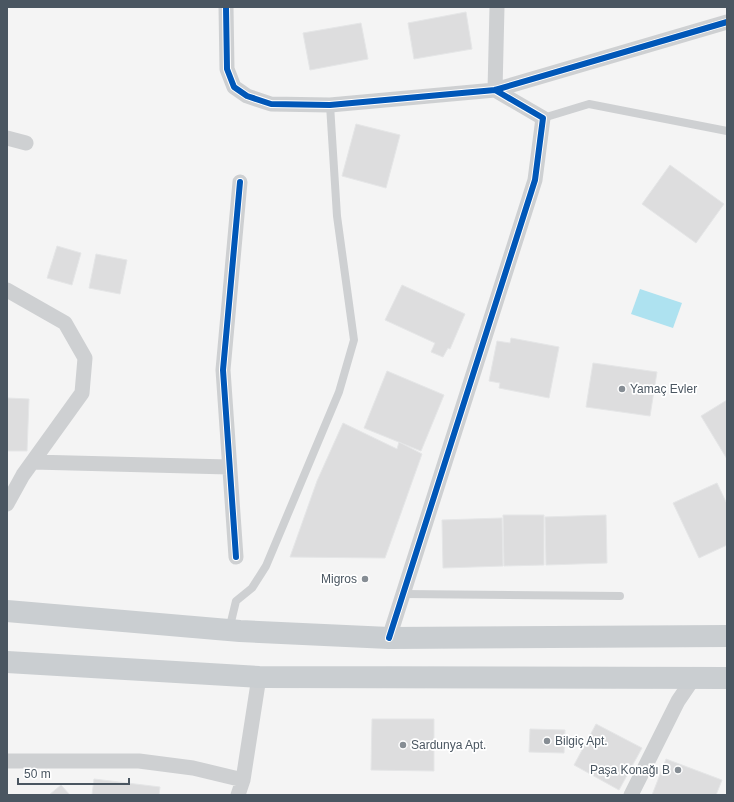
<svg xmlns="http://www.w3.org/2000/svg" width="734" height="802" font-family="Arial,sans-serif">
	<style>
		.water { fill: #aee2f0 }
		.building { fill: #ddddde; stroke: #e5e6e7 }
		.lines { fill: none; stroke-linecap: round; stroke-linejoin: round }
		.service { stroke: #ced0d2; stroke-width: 8 }
		.minor { stroke: #ced0d2; stroke-width: 15 }
		.primary { stroke: #caced1; stroke-width: 22 }
		.cycleway-casing { stroke: #fff; stroke-width: 8 }
		.cycleway { stroke: #0057b8; stroke-width: 6 }
		.poi-dot { fill: #868d94; stroke: #fff; stroke-width: 1.5 }
		.labels { text-anchor: middle; stroke-width: 3.5; stroke-linejoin: round; paint-order: stroke }
		.poi-label { font-size: 12px; fill: #4a5661; stroke: #fff; text-anchor: start }
	</style>
	<rect width="100%" height="100%" fill="#f4f4f4"/>
	<!-- water -->
	<path class="water" d="M 640,289 L 682,303 L 673,328 L 631,314 Z"/>
	<!-- building -->
	<path class="building" d="M 466,12 L 472,49 L 414,59 L 408,23 Z
		M 361,23 L 368,59 L 310,70 L 303,33 Z
		M 356,124 L 400,135 L 386,188 L 342,176 Z
		M 670,165 L 724,204 L 696,243 L 642,204 Z
		M 57,246 L 81,253 L 72,285 L 47,278 Z
		M 96,254 L 127,260 L 120,294 L 89,288 Z
		M 402,285 L 465,314 L 450,349 L 448,348 L 443,357 L 431,352 L 435,343 L 385,320 Z
		M 511,338 L 559,347 L 549,398 L 499,388 L 500,383 L 489,381 L 497,341 L 510,343 Z
		M 593,363 L 657,372 L 650,416 L 586,407 Z
		M 387,371 L 444,395 L 421,451 L 364,428 Z
		M 7,398 L 29,399 L 27,451 L 7,451 Z
		M 727,400 L 727,459 L 701,416 Z
		M 343,423 L 397,449 L 399,442 L 422,454 L 385,558 L 290,557 L 317,481 Z
		M 717,483 L 727,504 L 727,545 L 699,558 L 673,503 Z
		M 503,515 L 544,515 L 544,565 L 504,566 Z
		M 606,515 L 607,563 L 546,565 L 545,517 Z
		M 502,518 L 503,566 L 443,568 L 442,520 Z
		M 372,719 L 434,719 L 434,771 L 371,770 Z
		M 596,724 L 642,748 L 619,790 L 574,765 Z
		M 530,729 L 565,730 L 564,753 L 529,752 Z
		M 666,759 L 722,780 L 716,795 L 652,795 Z
		M 94,779 L 160,787 L 159,795 L 92,795 Z
		M 61,785 L 70,795 L 49,795 Z"/>
	<g class="lines">
		<!-- service -->
		<path class="service" d="M 543,118 L 589,104 L 727,131
			M 403,594 L 620,596
			M 229,630 L 236,601 L 252,588 L 266,566 L 339,392 L 354,340 L 337,216 L 330,105"/>
		<!-- minor -->
		<path class="minor" d="M 226,7 L 227,69 L 234,87 L 247,96 L 271,104 L 330,105 L 495,90 L 727,22
			M 495,90 L 497,7
			M 7,138 L 26,143
			M 7,290 L 65,323 L 85,358 L 82,393 L 23,475 L 7,504
			M 33,462 L 229,467
			M 236,557 L 223,370 L 240,182
			M 389,638 L 535,180 L 543,118 L 495,90
			M 7,761 L 139,761 L 193,768 L 243,780
			M 238,795 L 243,780 L 259,677
			M 631,795 L 678,701 L 693,679"/>
		<!-- primary -->
		<path class="primary" d="M 7,611 L 240,631 L 389,638 L 727,636
			M 7,662 L 259,677 L 727,678"/>
		<defs>
			<path id="cycleway" d="M 226,7 L 227,69 L 234,87 L 247,96 L 271,104 L 330,105 L 495,90 L 727,22
				M 236,557 L 223,370 L 240,182
				M 389,638 L 535,180 L 543,118 L 495,90"/>
		</defs>
		<!-- cycleway casing -->
		<use href="#cycleway" class="cycleway-casing"/>
		<!-- cycleway -->
		<use href="#cycleway" class="cycleway"/>
	</g>
	<!-- markers -->
	<g class="poi-dot">
		<circle cx="622" cy="389" r="4"/>
		<circle cx="365" cy="579" r="4"/>
		<circle cx="547" cy="741" r="4"/>
		<circle cx="403" cy="745" r="4"/>
		<circle cx="678" cy="770" r="4"/>
	</g>
	<g class="labels">
		<!-- poi labels -->
		<g class="poi-label">
			<text x="630" y="393">Yamaç Evler</text>
			<text x="357" y="583" text-anchor="end">Migros</text>
			<text x="555" y="745">Bilgiç Apt.</text>
			<text x="411" y="749">Sardunya Apt.</text>
			<text x="670" y="774" text-anchor="end">Paşa Konağı B</text>
		</g>
	</g>
	<!-- border -->
	<rect width="734" height="802" fill="none" stroke="#4a5661" stroke-width="16"/>
	<!-- scale -->
	<path d="M18 778v6h111v-6" fill="none" stroke="#4a5661" stroke-width="2"/>
	<text x="24" y="778" font-size="12" fill="#4a5661" stroke="#ffffff" stroke-width="3" paint-order="stroke">50 m</text>
</svg>
